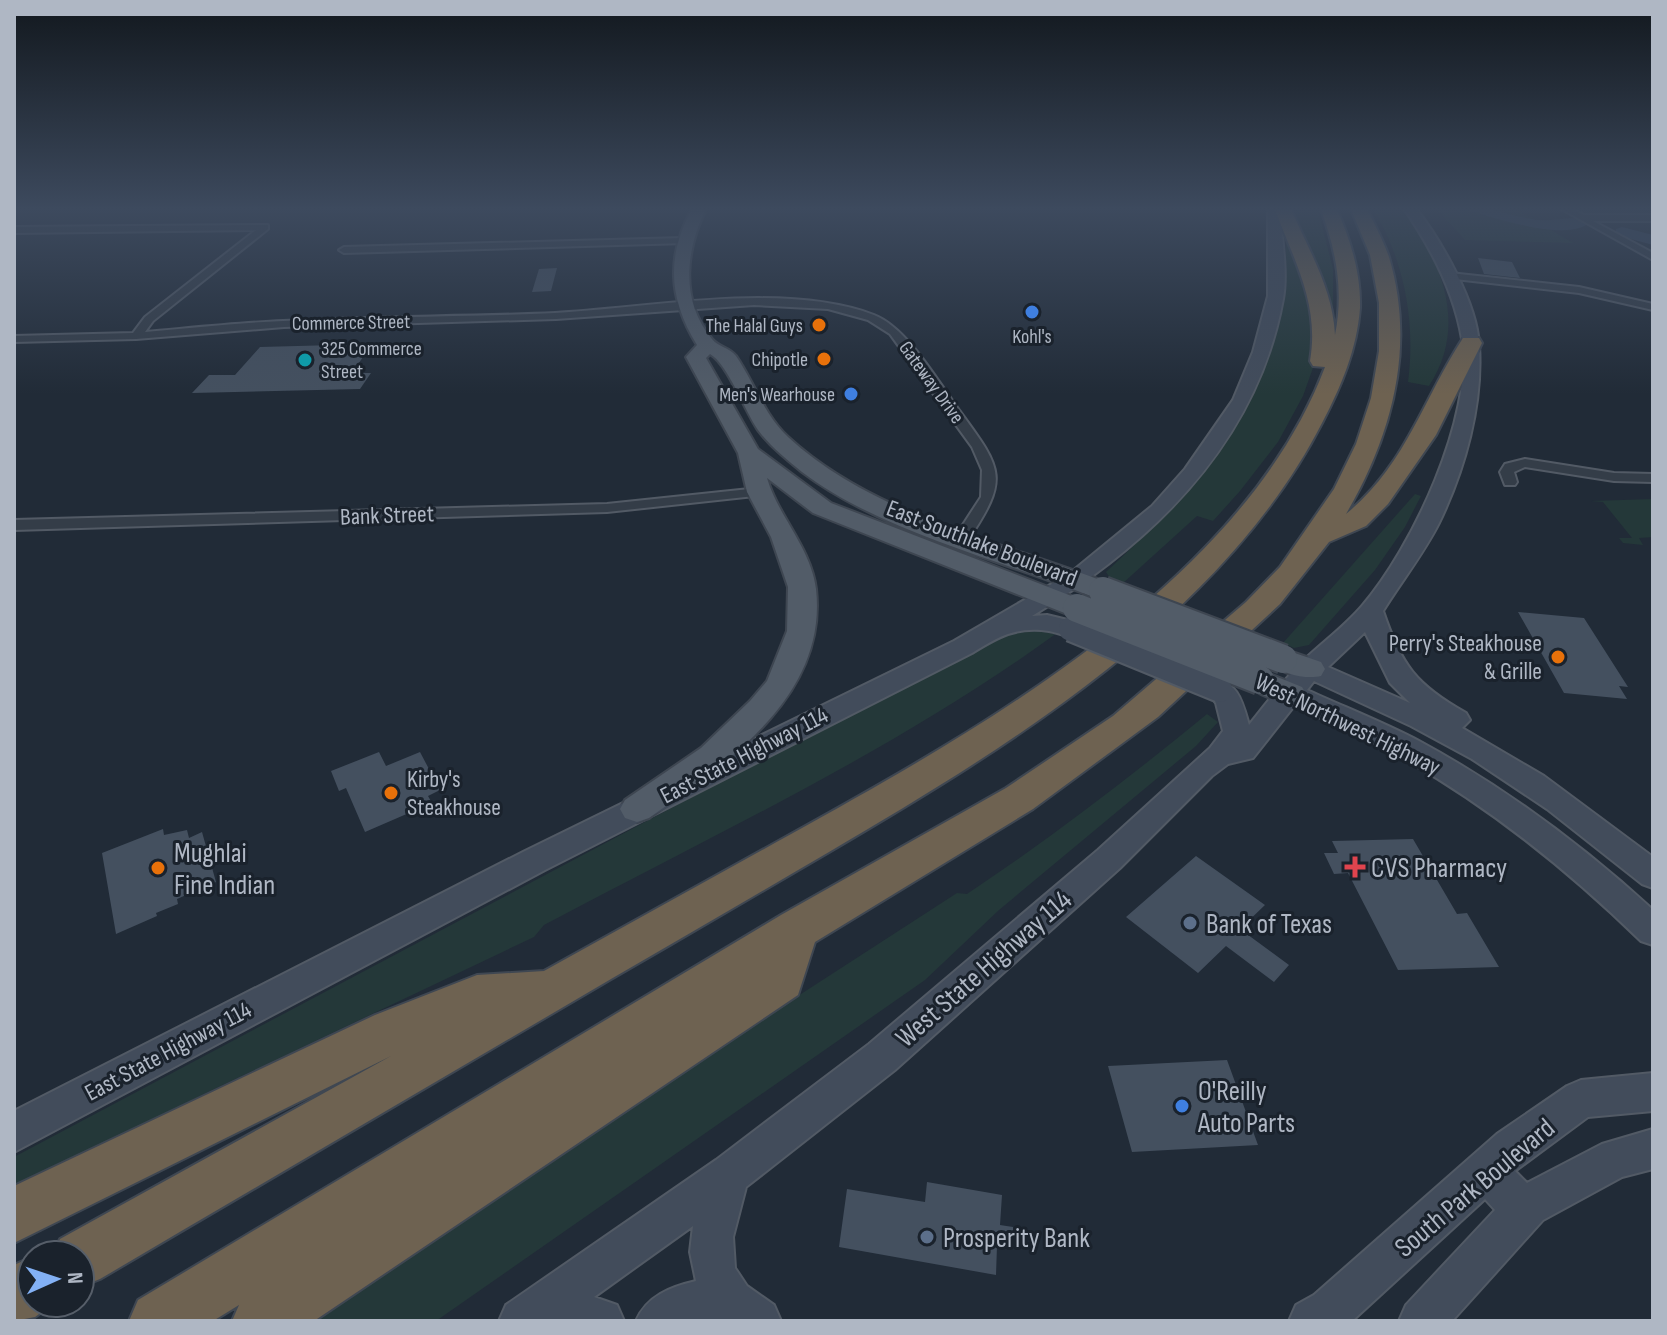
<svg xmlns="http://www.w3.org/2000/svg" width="1667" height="1335" font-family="'Sofia Sans Condensed',sans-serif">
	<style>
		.green { fill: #243839 }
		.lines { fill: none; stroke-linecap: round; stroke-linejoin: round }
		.river { fill: #35465e; fill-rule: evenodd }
		.building { fill: #44505f }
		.street-casing { stroke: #525a65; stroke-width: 4 }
		.secondary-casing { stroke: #525a65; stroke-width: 4 }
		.primary-casing { stroke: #3e4651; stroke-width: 4 }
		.highway-casing { stroke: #3f4752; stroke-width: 4 }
		.street { fill: #343d48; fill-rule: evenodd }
		.secondary { fill: #424c5b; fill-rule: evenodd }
		.primary { fill: #525c68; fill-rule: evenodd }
		.highway { fill: #6e6251; fill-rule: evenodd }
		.secondary-bridge-casing { stroke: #525a65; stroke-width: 28; stroke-linecap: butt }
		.primary-bridge-casing { stroke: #3e4651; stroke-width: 32; stroke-linecap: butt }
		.secondary-bridge { stroke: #424c5b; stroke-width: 24 }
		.primary-bridge { stroke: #525c68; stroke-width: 28 }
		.shop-dot { fill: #3f7fe0; stroke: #1a222c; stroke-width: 3 }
		.food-dot { fill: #e8710a; stroke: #1a222c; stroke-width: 3 }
		.culture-dot { fill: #0f9aa8; stroke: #1a222c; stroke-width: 3 }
		.health-dot { fill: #e0444e; stroke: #1a222c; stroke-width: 3 }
		.service-dot { fill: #5c6f8a; stroke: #1a222c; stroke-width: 3 }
		.labels { text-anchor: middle; stroke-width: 6; stroke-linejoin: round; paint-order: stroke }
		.far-street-label { font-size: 20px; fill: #afb7c4; stroke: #1a222c }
		.far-poi-label { font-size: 20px; fill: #afb7c4; stroke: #1a222c; text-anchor: end }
		.street-label { font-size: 24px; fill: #afb7c4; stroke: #1a222c }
		.poi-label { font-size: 24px; fill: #afb7c4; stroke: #1a222c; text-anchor: end }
		.near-poi-label { font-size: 28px; fill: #afb7c4; stroke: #1a222c; text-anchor: start }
		.near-street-label { font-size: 28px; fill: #afb7c4; stroke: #1a222c }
	</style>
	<rect width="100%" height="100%" fill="#212b37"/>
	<!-- green -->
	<path class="green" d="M 1285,207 L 1316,207 L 1319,214 L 1333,269 L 1333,318 Z
		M 1372,207 L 1402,207 C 1441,260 1469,325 1429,386 L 1408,382 C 1416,321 1404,259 1372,207 Z
		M 1435,207 L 1512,207 L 1573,243 L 1465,240 Z
		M 1286,239 L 1290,239 L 1313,291 L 1314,365 L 1303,396 L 1278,442 L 1240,491 L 1213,521 L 1197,516 L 1122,584 L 1112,581 L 1106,572 C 1206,479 1288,383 1286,239 Z
		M 1415,494 L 1421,496 L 1405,527 L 1375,570 L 1309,645 L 1294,648 L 1283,643 Z
		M 1653,499 L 1653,537 L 1639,538 L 1643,545 L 1623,543 L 1619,538 L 1632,538 L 1603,502 L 1591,501 Z
		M 1044,629 L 1057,633 C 898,749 717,833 544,925 L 534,937 L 208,1092 L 14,1189 L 14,1157 L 984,642 L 1026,630 Z
		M 1207,714 L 1218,722 L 1196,746 L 999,910 L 925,980 L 436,1321 L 289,1321 L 540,1163 L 957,893 L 967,894 C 1051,838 1129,778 1207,714 Z"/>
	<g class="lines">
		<!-- river -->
		<path class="river" d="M 1465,207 C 1496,207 1513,218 1540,220 C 1555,222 1577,213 1589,223 C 1567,242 1494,218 1468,210 Z
			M 1622,227 L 1653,235 L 1653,245 L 1616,235 L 1616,229 Z"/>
	</g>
	<!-- building -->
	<path class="building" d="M 1478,258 L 1512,262 L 1520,278 L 1484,274 Z
		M 557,268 L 551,291 L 532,292 L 539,269 Z
		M 372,344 L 352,373 L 371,373 L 360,389 L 192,393 L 209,375 L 235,375 L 260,347 Z
		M 1518,612 L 1584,618 L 1628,687 L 1619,686 L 1627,699 L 1564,693 Z
		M 379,752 L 386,766 L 420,752 L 440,790 L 428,796 L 432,803 L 365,832 L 346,788 L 339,791 L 331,771 Z
		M 163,829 L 164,835 L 187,830 L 189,838 L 202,832 L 216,882 L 177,899 L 178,904 L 156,913 L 157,916 L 116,934 L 102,853 Z
		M 1413,839 L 1457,914 L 1467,913 L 1499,967 L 1398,970 L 1348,873 L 1334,874 L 1324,853 L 1338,853 L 1332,841 Z
		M 1196,856 L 1265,905 L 1240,929 L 1289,965 L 1274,982 L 1226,946 L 1198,973 L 1126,917 Z
		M 1227,1060 L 1258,1145 L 1132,1152 L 1108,1066 Z
		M 927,1182 L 1002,1195 L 1000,1225 L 1013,1227 L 1013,1249 L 997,1246 L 996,1275 L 839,1247 L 847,1189 L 925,1202 Z"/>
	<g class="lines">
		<defs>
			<path id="street" d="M 1558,207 L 1568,207 L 1584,215 L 1653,215 L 1653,221 L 1593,221 L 1653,253 L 1653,260 Z
				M 268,225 L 268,229 L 153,321 L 145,332 C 191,328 237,323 283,321 C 374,316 465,317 555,313 C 652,308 783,281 874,315 C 908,328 939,384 961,413 C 1003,470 1009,479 968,540 L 958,540 L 955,537 L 981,497 L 982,470 L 972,447 L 890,334 L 868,320 L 828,309 L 754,305 L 556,319 L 284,327 L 136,339 L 14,342 L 14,336 L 133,333 L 145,317 L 256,230 L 14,233 L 14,227 Z
				M 683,238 L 686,243 L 344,253 L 339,250 L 344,247 Z
				M 1450,273 L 1579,287 L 1653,304 L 1653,310 L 1579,293 L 1446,278 L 1445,276 Z
				M 1525,459 L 1614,473 L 1653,474 L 1653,482 L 1614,481 L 1525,467 L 1514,472 L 1517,482 L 1515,485 L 1505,485 L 1500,472 L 1505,464 Z
				M 759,488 L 764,489 L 764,495 L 607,512 L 14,530 L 14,520 L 607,504 Z"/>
			<path id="secondary" d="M 1268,207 L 1280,207 C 1281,236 1288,271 1283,299 C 1257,443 1153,543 1032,616 L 1047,615 L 1080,623 L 1083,629 L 1080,635 C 1068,638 1060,633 1049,631 C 1016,626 998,637 972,653 L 545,870 L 14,1152 L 14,1111 L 523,852 L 954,641 L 1069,574 L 1152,506 L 1185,469 L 1233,400 L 1253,352 L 1268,296 Z
				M 1403,207 L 1415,207 C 1441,240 1477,303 1479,345 C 1483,405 1465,469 1439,523 C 1424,553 1401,582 1383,611 C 1401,665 1416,685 1466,713 L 1470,720 L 1462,728 L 1544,776 L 1653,857 L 1653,888 L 1642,884 L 1547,809 L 1472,759 L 1411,726 L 1314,681 L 1307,690 C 1344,707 1383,722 1419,741 C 1504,787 1582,845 1653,910 L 1653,945 L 1641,941 C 1568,870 1489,806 1399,756 C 1365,737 1329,722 1294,706 L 1253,758 L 1228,764 L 1212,776 L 1120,868 L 895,1070 L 746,1187 L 733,1237 L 735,1268 L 747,1286 L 774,1305 L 781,1321 L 636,1321 C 647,1296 670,1287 696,1281 L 690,1252 L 693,1226 L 594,1297 L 617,1305 L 624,1321 L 499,1321 L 506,1305 L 716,1160 L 869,1044 L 1098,850 L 1210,748 L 1223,731 L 1216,703 L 1207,690 L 1211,684 C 1237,676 1243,704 1249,725 C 1267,703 1284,679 1304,660 C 1323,642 1345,626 1362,606 C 1412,548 1474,417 1462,339 C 1454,291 1430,246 1403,207 ZM 1365,632 L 1390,683 L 1410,703 L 1328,667 Z
				M 1653,1073 L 1653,1111 L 1588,1117 L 1515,1171 L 1527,1183 L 1602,1144 L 1653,1129 L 1653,1169 L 1622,1177 L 1543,1220 L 1452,1321 L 1399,1321 L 1406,1305 L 1495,1210 L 1485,1199 L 1352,1321 L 1289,1321 L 1296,1305 L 1314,1295 L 1497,1134 L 1567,1086 L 1581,1080 Z"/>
			<path id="primary" d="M 693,207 L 707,207 C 686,248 679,300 712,339 C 718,347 729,347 736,356 C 754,382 764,415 788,437 C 876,518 1005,542 1113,585 L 1117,591 L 1113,597 L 1103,599 L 1093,597 C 1000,559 883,533 802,472 C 786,459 770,446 758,430 C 745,411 727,363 710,354 L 706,358 L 758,449 L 831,503 L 1087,602 L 1091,608 L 1087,614 L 1077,617 L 1067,614 L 813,513 L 767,478 C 778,516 811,548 816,589 C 828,697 725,764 649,818 L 637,822 L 625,818 L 620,809 L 625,800 L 701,748 L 750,701 L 767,681 L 787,631 L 788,587 L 771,537 L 747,492 L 738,453 L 686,357 L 697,345 C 668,298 666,255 693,207 Z
				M 1283,649 L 1321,662 L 1325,669 L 1321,676 C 1305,680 1277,673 1268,659 L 1272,652 Z
				M 1260,670 L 1302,687 L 1306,694 L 1302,701 C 1285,706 1255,696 1245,680 L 1249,673 Z"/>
			<path id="highway" d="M 1274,207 L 1290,207 C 1308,249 1333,289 1335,335 C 1344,290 1336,250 1320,207 L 1336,207 C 1350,239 1361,272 1360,308 C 1357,349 1341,387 1322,423 C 1223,616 1011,745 829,852 C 757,894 684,937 611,979 C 441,1079 270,1179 100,1279 L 80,1287 L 80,1255 L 53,1255 L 60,1239 L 391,1056 L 14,1243 L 14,1186 L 375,1015 L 477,975 L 544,971 C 627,925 710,879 793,833 C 984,727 1244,581 1325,367 L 1313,366 L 1310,361 C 1320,303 1293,259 1274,207 Z
				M 1350,207 L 1366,207 C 1374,223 1383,240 1389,257 C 1416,347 1392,435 1346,514 C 1406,465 1423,399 1463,338 L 1479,338 L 1482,343 L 1436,435 L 1388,504 L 1366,526 L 1329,542 L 1280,604 L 1158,717 L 1033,809 L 815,942 L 798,995 L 314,1321 L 232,1321 L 239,1305 L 213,1321 L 129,1321 L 138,1300 L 781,915 L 1006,788 L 1113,716 L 1246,602 L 1280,567 L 1334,489 L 1356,444 L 1371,398 L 1379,351 L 1379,303 L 1370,255 Z
				M 32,1257 L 32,1303 L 54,1303 L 35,1317 L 14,1321 L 14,1265 Z"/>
		</defs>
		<!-- street casing -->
		<use href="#street" class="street-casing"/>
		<!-- secondary casing -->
		<use href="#secondary" class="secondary-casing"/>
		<!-- primary casing -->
		<use href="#primary" class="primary-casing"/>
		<!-- highway casing -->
		<use href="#highway" class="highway-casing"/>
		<!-- street -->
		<use href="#street" class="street"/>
		<!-- secondary -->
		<use href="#secondary" class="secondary"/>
		<!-- primary -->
		<use href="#primary" class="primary"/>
		<!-- highway -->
		<use href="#highway" class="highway"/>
		<defs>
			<path id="secondary-bridge" d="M 1071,629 L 1220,690"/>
			<path id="primary-bridge" d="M 1103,591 L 1283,659
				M 1077,608 L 1260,680"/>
		</defs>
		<!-- secondary-bridge casing -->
		<use href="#secondary-bridge" class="secondary-bridge-casing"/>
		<!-- primary-bridge casing -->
		<use href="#primary-bridge" class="primary-bridge-casing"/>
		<!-- secondary-bridge -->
		<use href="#secondary-bridge" class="secondary-bridge"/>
		<!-- primary-bridge -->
		<use href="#primary-bridge" class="primary-bridge"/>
	</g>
	<!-- sky -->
	<linearGradient id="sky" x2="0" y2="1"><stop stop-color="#12181e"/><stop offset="0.53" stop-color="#3d4a5e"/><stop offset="1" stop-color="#3d4a5e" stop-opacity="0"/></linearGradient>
	<rect width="1667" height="394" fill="url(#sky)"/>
	<!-- markers -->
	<g class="shop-dot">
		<circle cx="1032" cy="312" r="8"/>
		<circle cx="851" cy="394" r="8"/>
		<circle cx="1182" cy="1106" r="8"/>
	</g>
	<g class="food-dot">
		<circle cx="819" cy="325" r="8"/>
		<circle cx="824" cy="359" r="8"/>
		<circle cx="1558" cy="657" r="8"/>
		<circle cx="391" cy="793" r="8"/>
		<circle cx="158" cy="868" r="8"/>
	</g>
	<circle class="culture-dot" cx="305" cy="360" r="8"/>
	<path class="health-dot" d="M1351 855h8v8h8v8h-8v8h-8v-8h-8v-8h8z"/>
	<g class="service-dot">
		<circle cx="1190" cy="923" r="8"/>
		<circle cx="927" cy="1237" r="8"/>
	</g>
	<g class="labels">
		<!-- far-street labels -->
		<g class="far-street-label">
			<text transform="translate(351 322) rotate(-1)" y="7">Commerce Street</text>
			<text transform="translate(932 382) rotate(54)" y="7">Gateway Drive</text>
		</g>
		<!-- far-poi labels -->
		<g class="far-poi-label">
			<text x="803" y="332">The Halal Guys</text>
			<text x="1032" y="343" text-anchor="middle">Kohl's</text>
			<text x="321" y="355" text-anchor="start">325 Commerce<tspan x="321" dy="23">Street</tspan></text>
			<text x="808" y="366">Chipotle</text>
			<text x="835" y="401">Men's Wearhouse</text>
		</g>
		<!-- street labels -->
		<g class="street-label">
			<text transform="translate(387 515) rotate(-2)" y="8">Bank Street</text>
			<text transform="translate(982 543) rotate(21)" y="8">East Southlake Boulevard</text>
			<text transform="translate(1348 724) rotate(26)" y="8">West Northwest Highway</text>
			<text transform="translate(744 755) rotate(-27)" y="8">East State Highway 114</text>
			<text transform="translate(168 1051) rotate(-28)" y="8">East State Highway 114</text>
		</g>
		<!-- poi labels -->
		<g class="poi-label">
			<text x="1542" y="651">Perry's Steakhouse<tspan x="1542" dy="28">&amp; Grille</tspan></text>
			<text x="407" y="787" text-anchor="start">Kirby's<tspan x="407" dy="28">Steakhouse</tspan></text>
		</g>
		<!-- near-poi labels -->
		<g class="near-poi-label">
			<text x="174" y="862">Mughlai<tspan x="174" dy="32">Fine Indian</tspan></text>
			<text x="1371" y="877">CVS Pharmacy</text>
			<text x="1206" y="933">Bank of Texas</text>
			<text x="1198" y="1100">O'Reilly<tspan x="1198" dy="32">Auto Parts</tspan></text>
			<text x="943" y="1247">Prosperity Bank</text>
		</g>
		<!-- near-street labels -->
		<g class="near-street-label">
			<text transform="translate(983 968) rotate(-41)" y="10">West State Highway 114</text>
			<text transform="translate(1474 1187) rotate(-40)" y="10">South Park Boulevard</text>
		</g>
	</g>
	<!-- border -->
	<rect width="1667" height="1335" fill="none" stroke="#afb7c4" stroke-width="32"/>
	<!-- north arrow -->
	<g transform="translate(56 1279) rotate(87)"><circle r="38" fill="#1a222c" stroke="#565e69" stroke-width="2"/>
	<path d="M0-6L14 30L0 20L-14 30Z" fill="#83b1f5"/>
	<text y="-12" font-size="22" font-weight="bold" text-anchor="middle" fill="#afb7c4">N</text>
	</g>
</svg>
